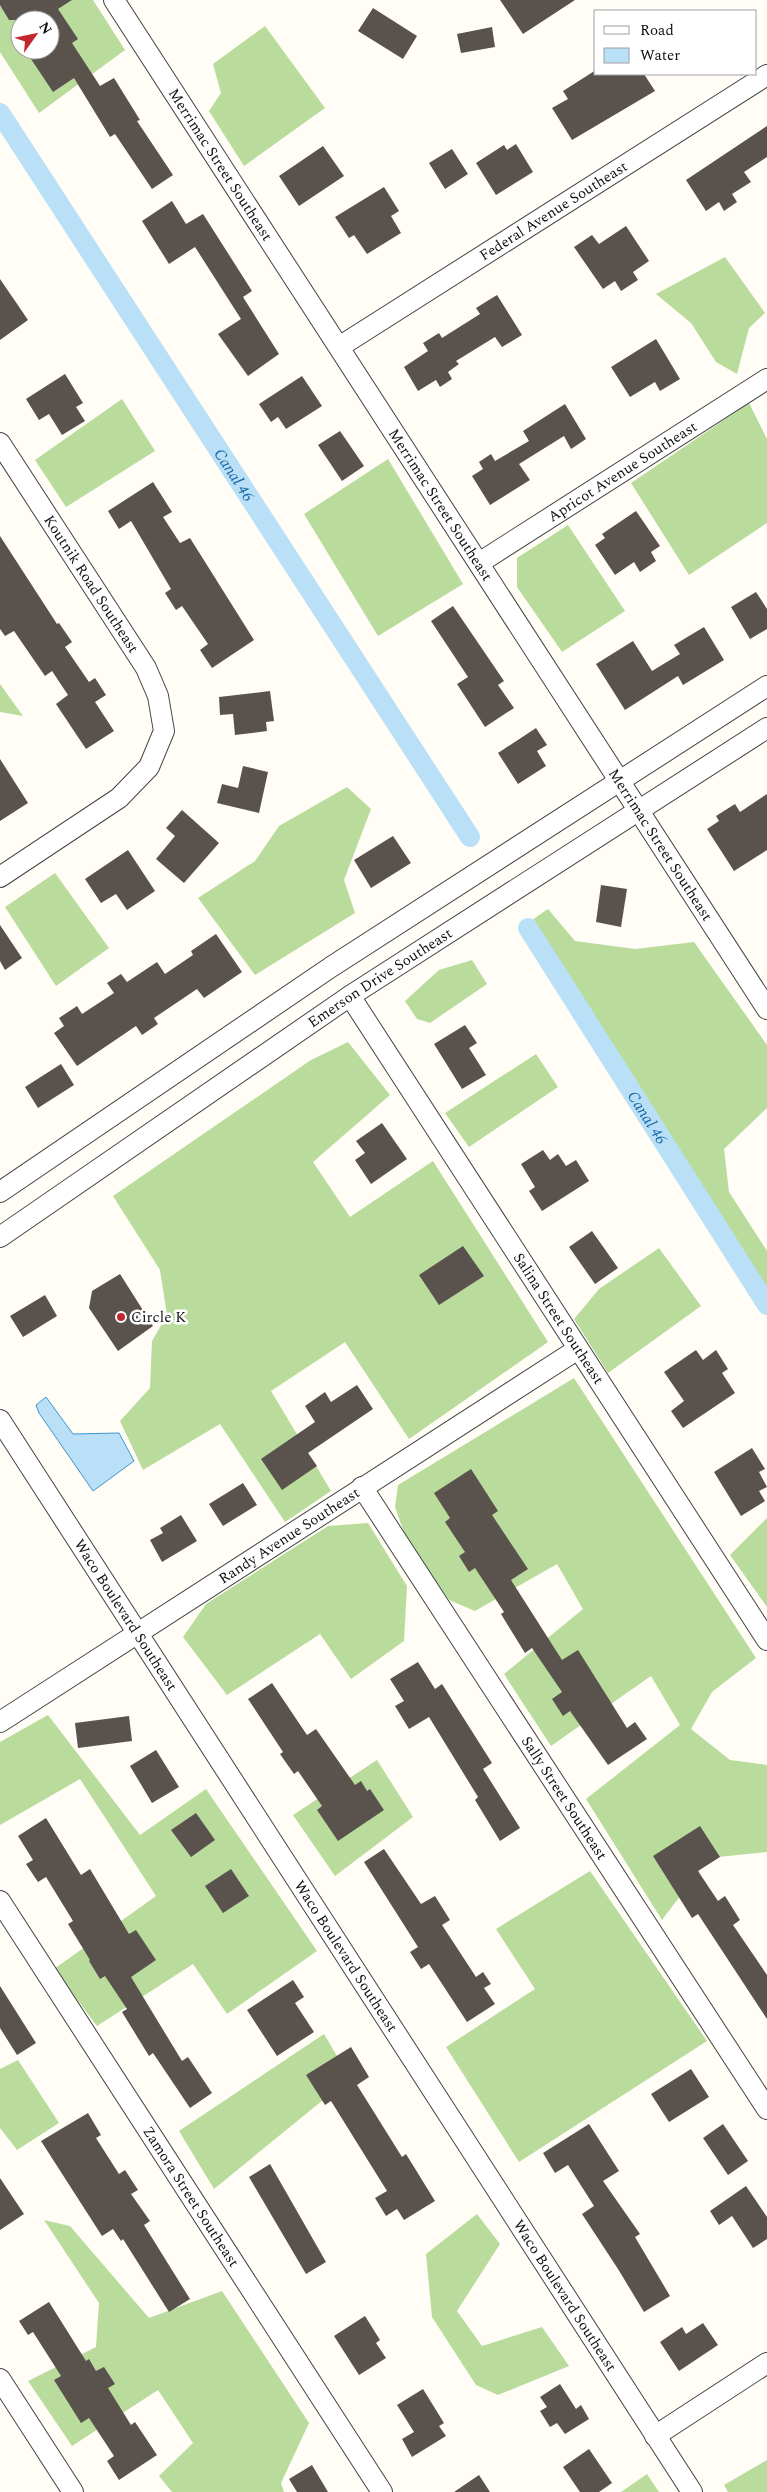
<svg xmlns="http://www.w3.org/2000/svg" width="767" height="2492" font-family="Spectral,serif">
	<style>
		.forest { fill: #b9dc9c; fill-rule: evenodd }
		.water { fill: #b9e0f7; stroke: #3f96cf }
		.lines { fill: none; stroke-linecap: round; stroke-linejoin: round }
		.canal { stroke: #b9e0f7; stroke-width: 20 }
		.building { fill: #5a524d }
		.minor-casing { stroke: #444; stroke-width: 22 }
		.minor { stroke: #fff; stroke-width: 20 }
		.poi-dot { fill: #c4262e; stroke: #fff; stroke-width: 2 }
		.labels { text-anchor: middle; stroke-width: 5; stroke-linejoin: round; paint-order: stroke }
		.street-label { font-size: 15px; fill: #111; stroke: #fff }
		.poi-label { font-size: 15px; fill: #111; stroke: #fff; text-anchor: start }
		.water-label { font-size: 16px; font-style: italic; fill: #1768a6; stroke: #fff }
	</style>
	<rect width="100%" height="100%" fill="#fffdf5"/>
	<!-- forest -->
	<path class="forest" d="M 0,0 L 93,0 L 125,50 L 39,113 L 0,52 ZM 20,20 L 50,20 L 50,50 L 20,50 Z
		M 265,26 L 325,108 L 244,166 L 209,111 L 221,93 L 213,64 Z
		M 725,257 L 765,313 L 749,328 L 737,374 L 716,362 L 691,323 L 656,294 Z
		M 122,399 L 155,451 L 66,507 L 35,460 Z
		M 749,403 L 767,439 L 767,523 L 689,575 L 631,483 Z
		M 388,459 L 463,584 L 378,636 L 304,514 Z
		M 568,525 L 625,611 L 562,652 L 517,587 L 517,558 Z
		M 0,684 L 23,716 L 0,712 Z
		M 347,787 L 371,809 L 344,880 L 355,913 L 255,975 L 198,898 L 255,861 L 279,826 Z
		M 55,873 L 109,948 L 56,986 L 5,907 Z
		M 548,909 L 575,941 L 635,949 L 694,942 L 767,1045 L 767,1108 L 724,1149 L 729,1192 L 767,1251 L 767,1291 L 532,920 Z
		M 472,960 L 487,984 L 430,1023 L 417,1019 L 405,1001 L 439,970 Z
		M 348,1042 L 390,1095 L 313,1162 L 350,1217 L 433,1161 L 548,1342 L 409,1439 L 345,1342 L 271,1391 L 331,1491 L 285,1522 L 220,1424 L 143,1470 L 120,1421 L 150,1388 L 152,1341 L 167,1315 L 160,1270 L 113,1196 L 311,1060 Z
		M 536,1054 L 558,1087 L 469,1147 L 445,1113 Z
		M 659,1248 L 701,1306 L 608,1373 L 574,1319 L 599,1289 Z
		M 574,1378 L 756,1658 L 712,1692 L 691,1729 L 730,1760 L 767,1765 L 767,1852 L 709,1858 L 662,1920 L 586,1799 L 680,1725 L 651,1676 L 551,1746 L 504,1674 L 583,1609 L 557,1564 L 475,1611 L 449,1600 L 406,1538 L 395,1507 L 398,1485 Z
		M 767,1518 L 767,1607 L 730,1555 Z
		M 368,1523 L 407,1586 L 404,1641 L 351,1679 L 320,1634 L 227,1695 L 183,1637 L 206,1604 L 328,1526 Z
		M 48,1715 L 140,1835 L 206,1789 L 317,1951 L 227,2014 L 193,1964 L 97,2026 L 54,1969 L 156,1896 L 80,1779 L 0,1825 L 0,1742 Z
		M 377,1760 L 413,1817 L 335,1876 L 293,1815 Z
		M 590,1871 L 707,2041 L 519,2162 L 446,2047 L 535,1989 L 496,1929 Z
		M 324,2034 L 350,2078 L 214,2189 L 179,2131 Z
		M 18,2060 L 59,2123 L 17,2150 L 0,2128 L 0,2069 Z
		M 477,2214 L 500,2244 L 457,2311 L 482,2346 L 542,2327 L 569,2366 L 498,2395 L 476,2385 L 432,2317 L 426,2254 Z
		M 44,2220 L 70,2226 L 149,2318 L 222,2291 L 309,2423 L 281,2483 L 284,2492 L 172,2492 L 159,2476 L 193,2443 L 158,2390 L 72,2446 L 28,2381 L 96,2347 L 99,2303 Z
		M 767,2460 L 767,2492 L 728,2492 L 724,2485 Z
		M 647,2474 L 659,2492 L 621,2492 Z"/>
	<!-- water -->
	<path class="water" d="M 46,1397 L 73,1434 L 119,1433 L 134,1461 L 93,1491 L 39,1413 L 36,1405 Z"/>
	<g class="lines">
		<!-- canal -->
		<g class="canal">
			<path id="s1" d="M 0,113 L 470,837"/>
			<path id="s2" d="M 528,928 L 767,1305"/>
		</g>
	</g>
	<!-- building -->
	<path class="building" d="M 0,0 L 72,0 L 58,9 L 78,39 L 72,43 L 100,86 L 114,78 L 140,120 L 137,121 L 173,175 L 152,189 L 115,134 L 110,137 L 74,78 L 53,92 L 25,50 L 50,50 L 50,20 L 9,20 L 0,5 Z
		M 500,0 L 575,0 L 523,34 Z
		M 373,8 L 417,36 L 403,59 L 358,31 Z
		M 492,27 L 495,47 L 461,53 L 457,34 Z
		M 596,70 L 596,74 L 644,74 L 655,91 L 572,140 L 552,108 L 568,99 L 563,91 Z
		M 767,126 L 767,157 L 744,172 L 751,182 L 732,194 L 737,202 L 724,211 L 719,202 L 706,211 L 686,180 Z
		M 516,144 L 533,172 L 496,195 L 476,163 L 504,145 L 507,150 Z
		M 323,146 L 344,176 L 299,206 L 279,176 Z
		M 452,149 L 468,174 L 445,189 L 429,163 Z
		M 384,187 L 399,211 L 391,216 L 401,233 L 367,254 L 354,235 L 349,238 L 335,217 Z
		M 172,201 L 186,224 L 203,214 L 252,291 L 243,297 L 279,354 L 248,376 L 218,334 L 241,319 L 195,247 L 169,264 L 142,221 Z
		M 626,226 L 649,261 L 633,272 L 638,280 L 621,291 L 615,281 L 603,289 L 574,247 L 592,235 L 599,244 Z
		M 0,279 L 28,320 L 0,340 Z
		M 497,295 L 522,335 L 502,347 L 495,337 L 456,361 L 459,364 L 448,372 L 452,379 L 440,387 L 436,380 L 418,391 L 404,367 L 428,351 L 423,343 L 439,333 L 442,338 L 480,314 L 476,308 Z
		M 656,339 L 680,379 L 660,391 L 655,382 L 630,397 L 611,367 Z
		M 65,374 L 83,403 L 76,407 L 85,421 L 62,435 L 49,414 L 39,420 L 26,399 Z
		M 302,376 L 322,406 L 286,429 L 278,417 L 271,422 L 259,404 Z
		M 565,404 L 586,439 L 571,449 L 564,436 L 519,464 L 530,480 L 490,505 L 472,476 L 483,469 L 479,462 L 491,454 L 495,461 L 529,441 L 523,431 Z
		M 340,431 L 364,466 L 342,481 L 318,445 Z
		M 153,482 L 172,512 L 163,517 L 180,543 L 190,538 L 254,640 L 212,668 L 200,650 L 208,644 L 182,606 L 176,610 L 165,593 L 171,589 L 131,521 L 119,529 L 108,511 Z
		M 636,511 L 660,546 L 651,552 L 656,561 L 640,572 L 634,562 L 615,575 L 595,545 L 605,538 L 602,534 Z
		M 0,536 L 57,624 L 59,623 L 72,642 L 65,647 L 89,682 L 95,678 L 106,695 L 95,702 L 114,731 L 86,749 L 56,704 L 68,695 L 52,671 L 45,676 L 14,631 L 5,636 L 0,629 Z
		M 756,592 L 767,609 L 767,629 L 750,639 L 731,607 Z
		M 453,606 L 504,681 L 498,685 L 514,708 L 485,727 L 457,684 L 468,677 L 431,621 Z
		M 704,627 L 724,660 L 683,685 L 678,676 L 625,710 L 596,664 L 633,641 L 652,671 L 680,654 L 674,645 Z
		M 270,691 L 274,721 L 266,722 L 267,731 L 235,735 L 233,714 L 220,715 L 219,697 Z
		M 536,728 L 547,745 L 537,751 L 546,766 L 518,784 L 498,753 Z
		M 0,759 L 28,803 L 0,821 Z
		M 243,766 L 268,772 L 259,813 L 217,803 L 222,784 L 238,788 Z
		M 767,794 L 767,850 L 734,871 L 707,829 L 719,821 L 716,816 L 735,804 L 740,812 Z
		M 182,810 L 219,843 L 184,883 L 156,859 L 175,836 L 166,828 Z
		M 393,836 L 411,863 L 371,888 L 354,860 Z
		M 128,850 L 155,891 L 127,910 L 116,894 L 101,903 L 85,879 Z
		M 601,885 L 627,889 L 621,927 L 596,922 Z
		M 0,925 L 22,958 L 5,970 L 0,961 Z
		M 216,934 L 242,972 L 204,998 L 197,989 L 154,1018 L 158,1024 L 142,1035 L 136,1026 L 77,1066 L 54,1033 L 64,1026 L 59,1018 L 77,1006 L 82,1014 L 114,993 L 107,983 L 121,974 L 127,982 L 157,962 L 165,974 L 193,955 L 191,951 Z
		M 465,1025 L 477,1043 L 469,1048 L 486,1075 L 462,1089 L 434,1044 Z
		M 61,1064 L 74,1085 L 38,1108 L 25,1087 Z
		M 382,1123 L 407,1159 L 371,1184 L 355,1160 L 365,1153 L 356,1141 Z
		M 543,1150 L 550,1160 L 558,1154 L 566,1166 L 576,1160 L 589,1181 L 542,1211 L 529,1191 L 535,1187 L 521,1164 Z
		M 592,1231 L 618,1268 L 595,1284 L 569,1247 Z
		M 463,1246 L 484,1276 L 439,1305 L 419,1275 Z
		M 120,1274 L 153,1326 L 118,1351 L 89,1308 L 92,1291 Z
		M 45,1295 L 57,1316 L 23,1337 L 10,1316 Z
		M 696,1350 L 703,1360 L 716,1350 L 728,1369 L 722,1373 L 735,1393 L 683,1428 L 671,1411 L 684,1401 L 664,1372 Z
		M 357,1385 L 373,1409 L 308,1453 L 317,1466 L 282,1490 L 261,1459 L 315,1422 L 305,1406 L 325,1392 L 331,1402 Z
		M 752,1448 L 765,1469 L 759,1472 L 767,1487 L 759,1491 L 765,1501 L 741,1516 L 714,1472 Z
		M 471,1469 L 498,1511 L 492,1515 L 528,1569 L 511,1580 L 562,1660 L 578,1650 L 627,1728 L 635,1722 L 647,1739 L 608,1765 L 570,1711 L 563,1716 L 552,1699 L 562,1692 L 532,1648 L 525,1653 L 501,1614 L 504,1612 L 475,1568 L 469,1572 L 459,1556 L 465,1552 L 445,1522 L 450,1518 L 434,1493 Z
		M 243,1483 L 257,1505 L 223,1526 L 209,1504 Z
		M 181,1515 L 197,1541 L 162,1562 L 150,1540 L 163,1533 L 160,1528 Z
		M 418,1662 L 435,1689 L 442,1684 L 492,1763 L 483,1769 L 520,1828 L 500,1841 L 475,1800 L 478,1797 L 429,1717 L 409,1729 L 395,1706 L 404,1701 L 390,1679 Z
		M 272,1683 L 307,1735 L 316,1729 L 355,1785 L 361,1781 L 367,1791 L 370,1789 L 384,1810 L 338,1841 L 317,1810 L 322,1806 L 298,1771 L 294,1774 L 280,1754 L 283,1752 L 248,1699 Z
		M 129,1716 L 132,1741 L 78,1748 L 75,1723 Z
		M 156,1750 L 179,1787 L 152,1803 L 130,1766 Z
		M 196,1813 L 215,1840 L 191,1857 L 171,1830 Z
		M 46,1818 L 81,1875 L 90,1869 L 129,1934 L 136,1930 L 156,1960 L 131,1977 L 182,2061 L 188,2057 L 212,2093 L 190,2108 L 153,2053 L 149,2056 L 122,2012 L 127,2009 L 105,1976 L 100,1979 L 89,1961 L 90,1960 L 68,1924 L 73,1921 L 46,1877 L 38,1882 L 26,1864 L 33,1860 L 18,1836 Z
		M 700,1826 L 720,1857 L 698,1871 L 718,1901 L 725,1896 L 740,1920 L 733,1925 L 767,1975 L 767,2019 L 698,1914 L 692,1918 L 653,1856 Z
		M 384,1849 L 421,1904 L 435,1896 L 450,1920 L 442,1925 L 476,1977 L 483,1972 L 491,1984 L 484,1988 L 495,2004 L 467,2022 L 429,1964 L 421,1969 L 410,1952 L 418,1947 L 364,1862 Z
		M 231,1869 L 249,1896 L 223,1913 L 205,1886 Z
		M 293,1980 L 304,1997 L 295,2003 L 314,2032 L 277,2056 L 247,2010 Z
		M 0,1986 L 36,2043 L 17,2055 L 0,2028 Z
		M 351,2047 L 369,2077 L 357,2085 L 402,2157 L 406,2154 L 435,2201 L 404,2220 L 397,2209 L 386,2216 L 375,2198 L 387,2191 L 331,2101 L 325,2105 L 306,2075 Z
		M 691,2069 L 709,2097 L 669,2122 L 651,2094 Z
		M 88,2113 L 101,2135 L 96,2138 L 119,2174 L 125,2170 L 138,2190 L 131,2194 L 150,2221 L 144,2225 L 190,2299 L 169,2312 L 123,2239 L 121,2241 L 113,2229 L 102,2236 L 41,2141 Z
		M 589,2124 L 619,2171 L 603,2181 L 640,2234 L 635,2237 L 670,2296 L 644,2312 L 618,2269 L 582,2214 L 594,2206 L 568,2165 L 555,2173 L 543,2153 Z
		M 723,2124 L 748,2161 L 728,2175 L 703,2138 Z
		M 270,2164 L 326,2262 L 306,2274 L 249,2177 Z
		M 0,2178 L 24,2214 L 0,2230 Z
		M 746,2186 L 767,2217 L 767,2239 L 753,2248 L 732,2216 L 719,2225 L 710,2211 Z
		M 49,2302 L 86,2361 L 89,2359 L 96,2371 L 104,2367 L 115,2384 L 108,2388 L 131,2425 L 135,2422 L 157,2455 L 119,2480 L 107,2461 L 114,2456 L 89,2418 L 81,2423 L 54,2380 L 61,2376 L 33,2332 L 28,2335 L 19,2321 Z
		M 365,2316 L 380,2340 L 376,2343 L 386,2358 L 359,2375 L 334,2336 Z
		M 703,2323 L 718,2345 L 679,2371 L 660,2342 L 682,2327 L 686,2334 Z
		M 560,2384 L 576,2409 L 581,2405 L 589,2419 L 565,2434 L 557,2423 L 550,2427 L 540,2411 L 547,2407 L 540,2397 Z
		M 423,2389 L 444,2423 L 439,2426 L 446,2436 L 412,2457 L 402,2439 L 414,2432 L 397,2405 Z
		M 589,2449 L 612,2483 L 599,2492 L 580,2492 L 563,2467 Z
		M 312,2465 L 328,2492 L 297,2492 L 289,2479 Z
		M 479,2475 L 490,2492 L 454,2492 Z"/>
	<g class="lines">
		<defs>
			<g id="minor">
				<path id="s3" d="M 114,0 L 767,1009"/>
				<path id="s4" d="M 339,347 L 767,75"/>
				<path id="s5" d="M 0,443 L 146,668 L 158,696 L 164,731 L 149,767 L 119,798 L 0,877"/>
				<path id="s6" d="M 479,563 L 767,379"/>
				<path id="s7" d="M 350,996 L 767,1640"/>
				<path d="M 0,1192 L 331,967 L 767,686"/>
				<path id="s8" d="M 0,1237 L 350,996 L 767,728"/>
				<path id="s9" d="M 0,1420 L 692,2492"/>
				<path id="s10" d="M 362,1487 L 767,2109"/>
				<path id="s11" d="M 0,1722 L 578,1349"/>
				<path id="s12" d="M 0,1901 L 382,2492"/>
				<path d="M 0,2379 L 73,2492"/>
				<path d="M 655,2436 L 767,2363"/>
			</g>
		</defs>
		<!-- minor casing -->
		<use href="#minor" class="minor-casing"/>
		<!-- minor -->
		<use href="#minor" class="minor"/>
	</g>
	<!-- markers -->
	<circle class="poi-dot" cx="121" cy="1317" r="5"/>
	<g class="labels">
		<!-- street labels -->
		<g class="street-label">
			<text dy="5" stroke="none"><textPath href="#s3" startOffset="196">Merrimac Street Southeast</textPath></text>
			<text dy="5" stroke="none"><textPath href="#s4" startOffset="254">Federal Avenue Southeast</textPath></text>
			<text dy="5" stroke="none"><textPath href="#s6" startOffset="170">Apricot Avenue Southeast</textPath></text>
			<text dy="5" stroke="none"><textPath href="#s3" startOffset="601">Merrimac Street Southeast</textPath></text>
			<text dy="5" stroke="none"><textPath href="#s5" startOffset="168">Koutnik Road Southeast</textPath></text>
			<text dy="5" stroke="none"><textPath href="#s3" startOffset="1006">Merrimac Street Southeast</textPath></text>
			<text dy="5" stroke="none"><textPath href="#s8" startOffset="460">Emerson Drive Southeast</textPath></text>
			<text dy="5" stroke="none"><textPath href="#s7" startOffset="384">Salina Street Southeast</textPath></text>
			<text dy="5" stroke="none"><textPath href="#s11" startOffset="344">Randy Avenue Southeast</textPath></text>
			<text dy="5" stroke="none"><textPath href="#s9" startOffset="232">Waco Boulevard Southeast</textPath></text>
			<text dy="5" stroke="none"><textPath href="#s10" startOffset="371">Sally Street Southeast</textPath></text>
			<text dy="5" stroke="none"><textPath href="#s9" startOffset="638">Waco Boulevard Southeast</textPath></text>
			<text dy="5" stroke="none"><textPath href="#s12" startOffset="352">Zamora Street Southeast</textPath></text>
			<text dy="5" stroke="none"><textPath href="#s9" startOffset="1042">Waco Boulevard Southeast</textPath></text>
		</g>
		<!-- poi labels -->
		<g class="poi-label">
			<text x="131" y="1322">Circle K</text>
		</g>
		<!-- water labels -->
		<g class="water-label">
			<text dy="6" stroke="none"><textPath href="#s1" startOffset="431">Canal 46</textPath></text>
			<text dy="6" stroke="none"><textPath href="#s2" startOffset="224">Canal 46</textPath></text>
		</g>
	</g>
	<!-- legend -->
	<rect x="594" y="10" width="162" height="65" fill="#ffffff" stroke="#a0a0a0"/>
	<rect x="604" y="26" width="25" height="8" fill="#ffffff" stroke="#a0a0a0"/>
	<text x="640" y="35" font-size="15" fill="#111111">Road</text>
	<rect x="604" y="48" width="25" height="15" fill="#b9e0f7" stroke="#a0a0a0"/>
	<text x="640" y="60" font-size="15" fill="#111111">Water</text>
	<!-- north arrow -->
	<g transform="translate(35 35) rotate(57)"><circle r="24" fill="#ffffff" stroke="#a0a0a0"/>
	<path d="M0-4L9 19L0 12L-9 19Z" fill="#c4262e"/>
	<text y="-8" font-size="14" font-weight="bold" text-anchor="middle" fill="#111111">N</text>
	</g>
</svg>
